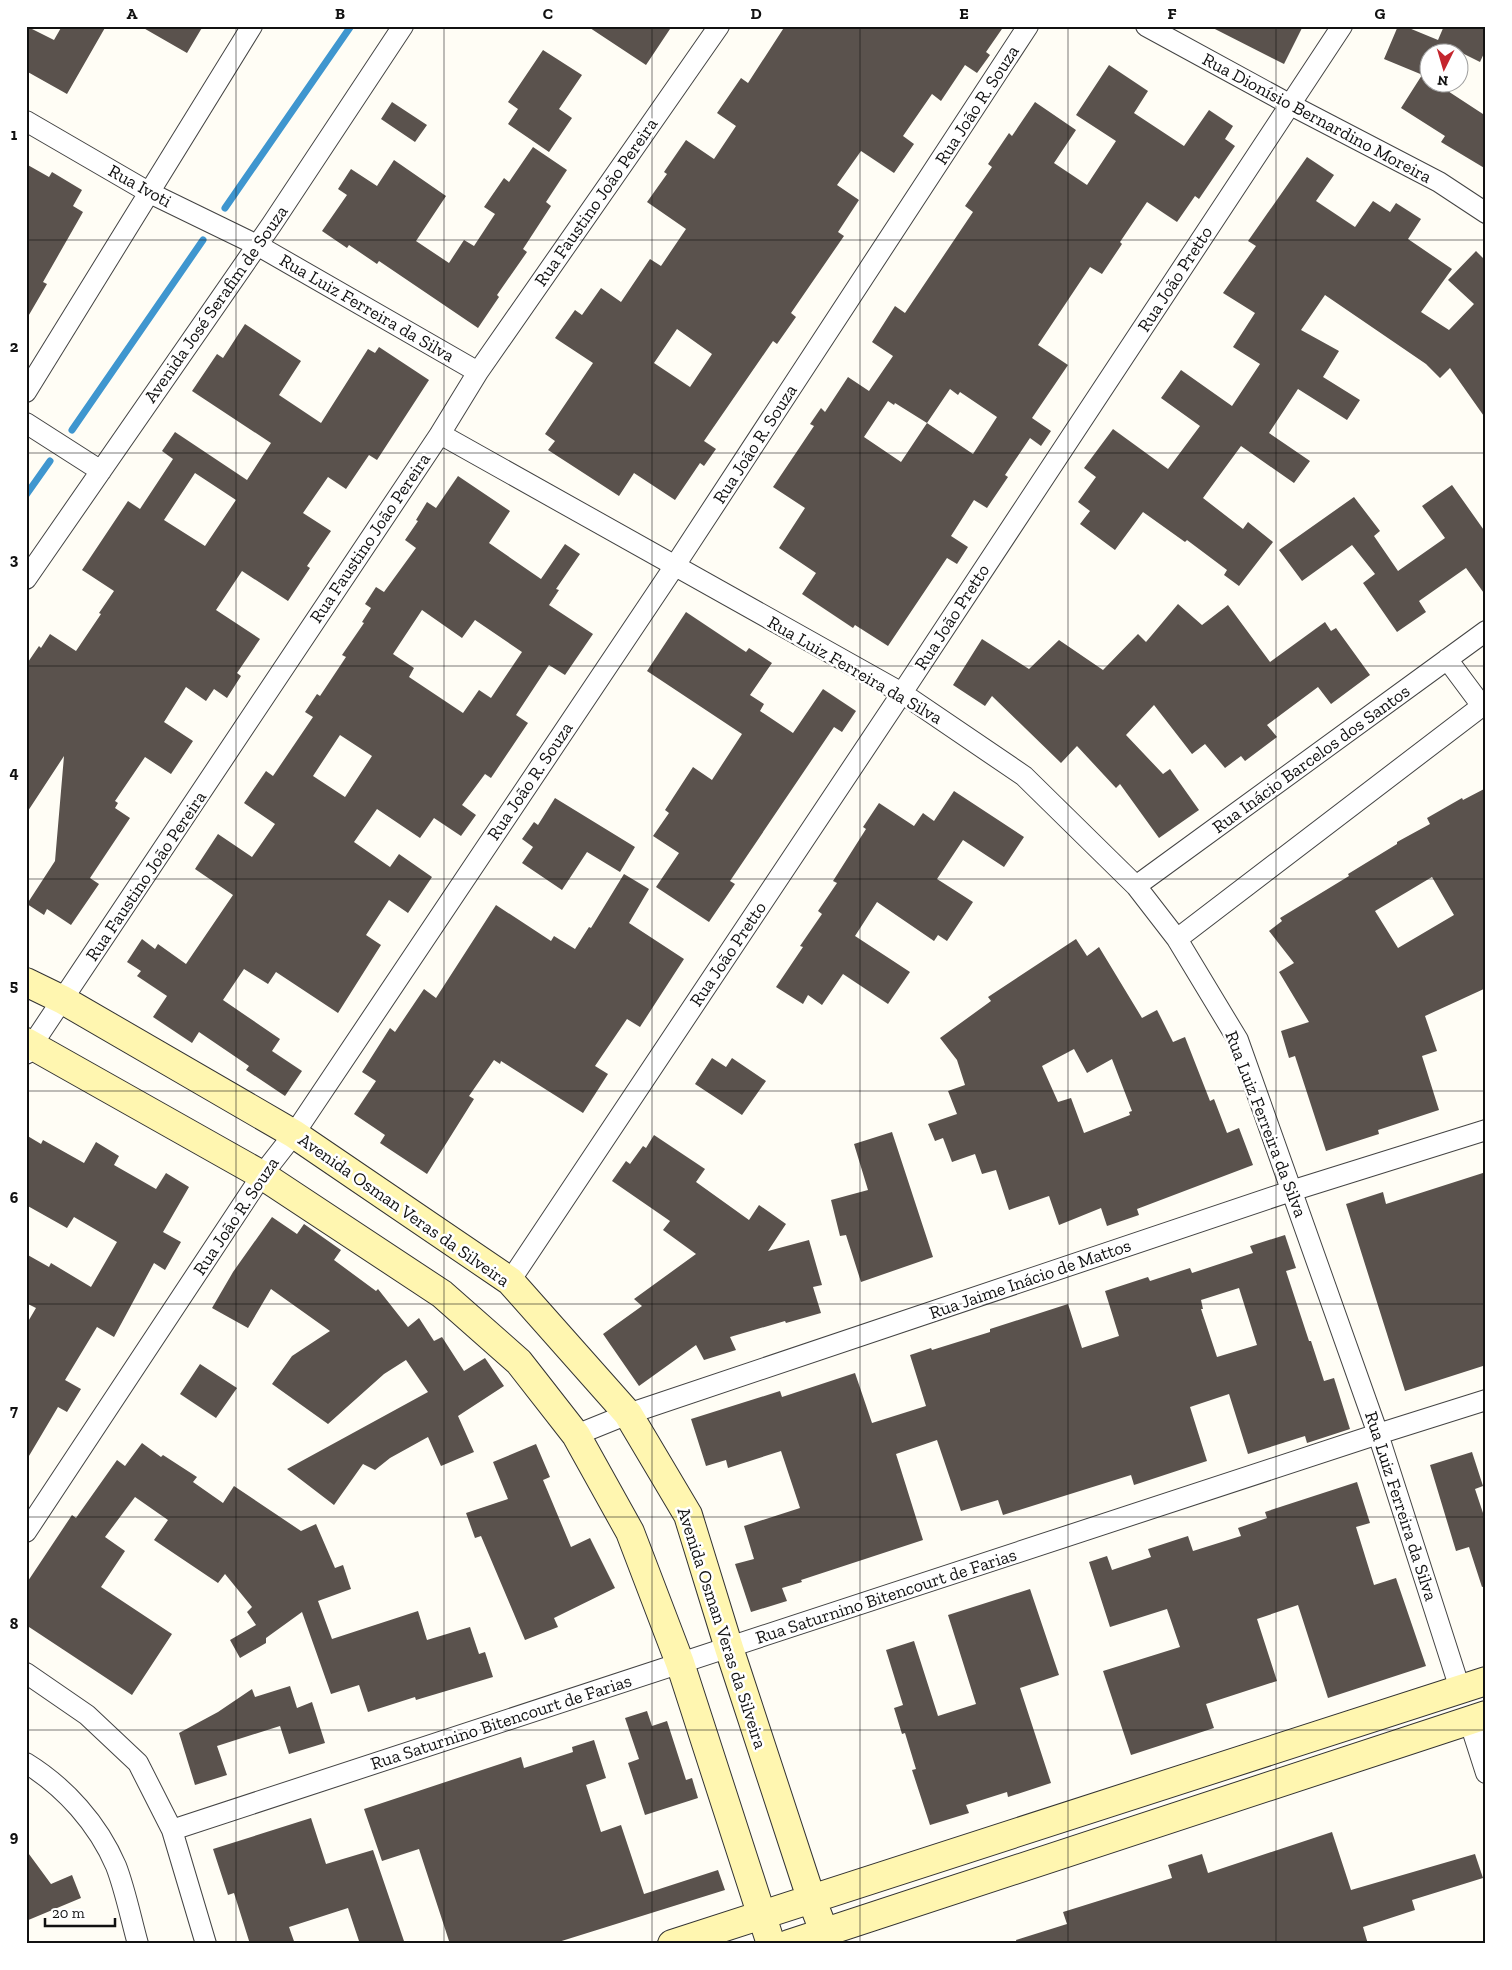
<svg xmlns="http://www.w3.org/2000/svg" width="1512" height="1970" font-family="'Zilla Slab',serif">
	<style>
		.lines { fill: none; stroke-linecap: round; stroke-linejoin: round }
		.stream { stroke: #3f96cf; stroke-width: 7 }
		.building { fill: #5a524d; fill-rule: evenodd }
		.street-casing { stroke: #444; stroke-width: 22 }
		.secondary-casing { stroke: #333; stroke-width: 30 }
		.street { stroke: #fff; stroke-width: 20 }
		.secondary { stroke: #fff6b0; stroke-width: 28 }
		.grid { fill: none; stroke: #111; stroke-width: 1; stroke-opacity: 0.55 }
		.labels { text-anchor: middle; stroke-width: 5; stroke-linejoin: round; paint-order: stroke }
		.street-label { font-size: 18px; fill: #111; stroke: #fff }
		.neatline { fill: none; stroke: #111; stroke-width: 2 }
		.grid-label { font-size: 16px; text-anchor: middle; font-weight: bold; fill: #111 }
	</style>
	<rect width="100%" height="100%" fill="#fffdf5"/>
	<g class="lines">
		<!-- stream -->
		<path class="stream" d="M 225,208 L 351,26
			M 72,430 L 203,240
			M 26,495 L 50,461"/>
	</g>
	<!-- building -->
	<path class="building" d="M 26,26 L 54,40 L 62,26 L 106,26 L 67,94 L 26,71 Z
		M 140,26 L 203,26 L 187,53 Z
		M 587,26 L 672,26 L 646,65 Z
		M 785,26 L 1004,26 L 986,52 L 990,55 L 977,73 L 965,65 L 941,101 L 932,94 L 903,136 L 914,144 L 894,173 L 861,151 L 837,185 L 859,200 L 838,232 L 844,236 L 791,313 L 796,317 L 777,344 L 773,341 L 704,441 L 716,449 L 704,466 L 700,463 L 675,500 L 634,473 L 619,496 L 548,450 L 555,441 L 545,434 L 593,363 L 555,338 L 575,310 L 582,315 L 601,288 L 621,302 L 650,259 L 661,266 L 686,229 L 647,202 L 667,174 L 664,172 L 686,140 L 714,159 L 736,126 L 717,113 L 741,78 L 748,83 ZM 677,329 L 712,354 L 690,387 L 654,363 Z
		M 1209,26 L 1303,26 L 1284,64 Z
		M 1398,26 L 1404,26 L 1438,40 L 1444,26 L 1486,26 L 1486,49 L 1480,62 L 1460,52 L 1430,52 L 1430,78 L 1384,59 Z
		M 543,50 L 582,75 L 559,109 L 572,118 L 549,152 L 508,124 L 518,109 L 508,102 Z
		M 1109,65 L 1148,91 L 1134,113 L 1184,146 L 1209,110 L 1233,126 L 1225,139 L 1235,146 L 1199,199 L 1195,196 L 1177,222 L 1147,202 L 1120,242 L 1122,244 L 1102,274 L 1090,267 L 1038,345 L 1068,365 L 1032,418 L 1051,431 L 1041,446 L 1030,438 L 1005,475 L 1008,477 L 987,508 L 974,500 L 951,536 L 968,547 L 957,564 L 947,558 L 888,646 L 855,625 L 853,628 L 802,594 L 816,573 L 779,548 L 805,508 L 773,487 L 814,426 L 810,424 L 821,408 L 825,412 L 848,377 L 869,391 L 893,356 L 872,342 L 895,306 L 905,313 L 973,212 L 965,206 L 992,167 L 988,164 L 1009,133 L 1012,136 L 1035,102 L 1076,130 L 1054,163 L 1087,185 L 1116,141 L 1076,115 ZM 950,389 L 958,395 L 960,392 L 997,417 L 973,454 L 927,423 ZM 888,401 L 894,405 L 895,403 L 927,423 L 901,462 L 864,437 Z
		M 1422,75 L 1430,80 L 1430,82 L 1434,82 L 1486,116 L 1486,169 L 1441,142 L 1445,136 L 1401,108 Z
		M 392,102 L 427,125 L 415,142 L 381,119 Z
		M 533,147 L 567,170 L 546,202 L 551,206 L 523,249 L 527,252 L 497,295 L 499,297 L 478,328 L 379,261 L 377,264 L 349,245 L 347,248 L 322,231 L 347,195 L 338,189 L 351,169 L 377,186 L 394,160 L 446,196 L 416,241 L 449,263 L 464,240 L 474,246 L 495,214 L 484,207 L 504,178 L 509,182 Z
		M 1307,157 L 1334,175 L 1316,201 L 1355,227 L 1373,201 L 1390,212 L 1396,203 L 1421,219 L 1408,239 L 1452,269 L 1421,312 L 1449,330 L 1474,304 L 1448,280 L 1476,251 L 1486,261 L 1486,419 L 1450,368 L 1440,378 L 1426,364 L 1325,295 L 1301,330 L 1339,351 L 1323,377 L 1360,400 L 1347,420 L 1298,389 L 1269,433 L 1310,461 L 1294,483 L 1241,446 L 1203,498 L 1243,529 L 1248,522 L 1273,542 L 1239,586 L 1224,575 L 1227,570 L 1187,540 L 1185,542 L 1143,512 L 1115,550 L 1080,524 L 1090,511 L 1078,502 L 1096,477 L 1084,468 L 1113,429 L 1168,469 L 1200,426 L 1161,398 L 1181,370 L 1232,406 L 1260,364 L 1233,347 L 1255,313 L 1223,293 L 1256,246 L 1248,241 Z
		M 26,164 L 49,177 L 52,172 L 82,190 L 73,206 L 83,212 L 43,282 L 47,284 L 26,320 Z
		M 245,324 L 301,361 L 279,395 L 321,423 L 368,349 L 375,353 L 379,347 L 429,380 L 377,460 L 369,455 L 346,489 L 328,477 L 303,513 L 331,531 L 307,566 L 310,568 L 288,601 L 242,571 L 216,610 L 260,639 L 237,673 L 241,676 L 227,698 L 214,689 L 206,701 L 186,687 L 164,722 L 193,741 L 171,774 L 145,757 L 115,801 L 118,803 L 115,808 L 130,818 L 90,878 L 99,884 L 71,925 L 47,909 L 44,915 L 27,904 L 55,861 L 64,756 L 26,814 L 26,665 L 39,646 L 41,648 L 50,634 L 76,651 L 101,614 L 99,613 L 114,591 L 82,570 L 128,501 L 140,509 L 173,459 L 162,451 L 175,432 L 247,480 L 271,443 L 192,391 L 217,354 L 223,358 ZM 195,473 L 236,500 L 205,546 L 164,520 Z
		M 458,476 L 510,511 L 489,543 L 541,579 L 565,544 L 580,554 L 556,589 L 559,590 L 549,605 L 593,634 L 565,675 L 549,665 L 516,715 L 528,723 L 491,778 L 485,774 L 462,805 L 476,815 L 461,836 L 434,818 L 420,838 L 377,809 L 354,842 L 390,867 L 399,854 L 432,877 L 408,913 L 389,900 L 366,935 L 381,945 L 338,1013 L 276,972 L 268,984 L 244,969 L 223,1000 L 280,1039 L 272,1051 L 302,1071 L 285,1096 L 246,1070 L 249,1066 L 199,1032 L 192,1043 L 153,1017 L 167,996 L 137,976 L 141,971 L 127,962 L 142,939 L 155,949 L 158,944 L 186,964 L 233,895 L 195,869 L 218,834 L 252,857 L 275,824 L 244,803 L 266,771 L 273,776 L 313,717 L 305,712 L 317,694 L 320,696 L 346,657 L 342,655 L 364,623 L 362,622 L 371,608 L 365,604 L 376,587 L 384,592 L 416,548 L 405,540 L 418,521 L 416,520 L 427,502 L 436,508 ZM 422,610 L 462,638 L 475,620 L 522,652 L 491,698 L 479,690 L 463,713 L 409,677 L 414,668 L 393,654 ZM 340,735 L 372,756 L 345,797 L 313,776 Z
		M 1452,485 L 1486,533 L 1486,596 L 1466,568 L 1419,601 L 1426,612 L 1397,632 L 1363,583 L 1375,574 L 1352,545 L 1302,581 L 1279,550 L 1354,497 L 1380,531 L 1374,536 L 1398,571 L 1445,538 L 1422,506 Z
		M 1178,604 L 1202,625 L 1228,605 L 1270,662 L 1325,622 L 1331,631 L 1336,628 L 1370,675 L 1331,704 L 1318,687 L 1267,725 L 1277,737 L 1245,761 L 1241,756 L 1225,768 L 1205,744 L 1192,754 L 1154,705 L 1126,735 L 1163,774 L 1170,769 L 1199,810 L 1159,838 L 1120,784 L 1116,788 L 1077,746 L 1061,763 L 992,696 L 985,706 L 953,685 L 982,639 L 1029,669 L 1059,640 L 1103,670 L 1138,634 L 1146,642 Z
		M 686,612 L 746,652 L 749,648 L 772,663 L 750,695 L 764,704 L 760,711 L 793,733 L 823,689 L 856,711 L 842,732 L 834,727 L 730,881 L 735,884 L 709,922 L 656,887 L 679,853 L 653,836 L 669,813 L 665,810 L 693,767 L 712,780 L 742,734 L 647,671 Z
		M 1486,788 L 1486,988 L 1425,1016 L 1437,1051 L 1422,1056 L 1439,1110 L 1378,1130 L 1379,1134 L 1326,1151 L 1295,1056 L 1289,1058 L 1281,1031 L 1309,1022 L 1279,972 L 1294,963 L 1269,931 L 1282,921 L 1280,918 L 1349,876 L 1348,874 L 1397,844 L 1397,842 L 1430,824 L 1427,818 L 1462,798 L 1463,800 ZM 1432,877 L 1454,915 L 1398,948 L 1375,911 Z
		M 954,791 L 1024,837 L 1004,867 L 963,840 L 937,879 L 973,902 L 947,941 L 938,935 L 934,941 L 877,902 L 855,936 L 910,972 L 888,1004 L 843,974 L 822,1005 L 808,995 L 803,1004 L 776,987 L 803,947 L 800,946 L 822,914 L 818,911 L 837,883 L 833,881 L 866,829 L 863,827 L 879,803 L 914,826 L 923,813 L 934,821 Z
		M 555,798 L 635,847 L 620,872 L 587,852 L 562,890 L 522,863 L 533,847 L 522,839 L 534,822 L 538,825 Z
		M 624,874 L 649,889 L 629,923 L 684,959 L 640,1027 L 627,1019 L 595,1066 L 608,1074 L 583,1113 L 501,1061 L 500,1064 L 494,1060 L 469,1096 L 474,1099 L 427,1174 L 380,1143 L 385,1135 L 354,1114 L 376,1081 L 362,1072 L 390,1028 L 395,1032 L 424,989 L 436,998 L 496,905 L 551,941 L 554,936 L 575,949 L 589,927 L 591,928 Z
		M 1076,939 L 1087,956 L 1099,947 L 1142,1018 L 1157,1010 L 1173,1042 L 1185,1037 L 1210,1101 L 1214,1099 L 1227,1133 L 1239,1128 L 1253,1165 L 1137,1209 L 1139,1215 L 1107,1226 L 1101,1208 L 1059,1225 L 1049,1196 L 1009,1210 L 996,1170 L 982,1174 L 975,1154 L 952,1162 L 943,1138 L 935,1141 L 928,1124 L 957,1114 L 948,1091 L 965,1085 L 957,1060 L 940,1038 L 991,1001 L 988,997 ZM 1074,1049 L 1087,1073 L 1112,1059 L 1132,1111 L 1129,1112 L 1130,1115 L 1084,1133 L 1071,1098 L 1058,1102 L 1042,1066 Z
		M 712,1058 L 726,1067 L 732,1058 L 766,1081 L 742,1115 L 695,1084 Z
		M 892,1132 L 933,1257 L 861,1282 L 846,1235 L 840,1236 L 831,1200 L 868,1190 L 854,1144 Z
		M 26,1135 L 41,1144 L 43,1140 L 84,1163 L 96,1142 L 119,1156 L 114,1165 L 156,1189 L 166,1173 L 189,1187 L 163,1232 L 181,1242 L 165,1270 L 154,1263 L 114,1337 L 97,1327 L 65,1380 L 81,1389 L 67,1412 L 58,1407 L 26,1461 L 26,1325 L 36,1308 L 26,1303 L 26,1254 L 49,1267 L 51,1263 L 91,1287 L 117,1242 L 74,1217 L 67,1228 L 26,1205 Z
		M 654,1135 L 705,1169 L 696,1182 L 749,1220 L 759,1205 L 786,1224 L 768,1251 L 809,1240 L 822,1285 L 813,1287 L 821,1313 L 786,1323 L 785,1321 L 730,1337 L 736,1350 L 704,1360 L 696,1345 L 639,1386 L 603,1334 L 642,1306 L 634,1299 L 696,1254 L 663,1230 L 670,1221 L 612,1181 L 626,1161 L 630,1164 L 643,1146 L 646,1148 Z
		M 1486,1172 L 1486,1365 L 1405,1391 L 1346,1204 L 1383,1192 L 1386,1204 Z
		M 272,1217 L 297,1234 L 304,1224 L 341,1250 L 334,1260 L 376,1291 L 378,1289 L 408,1327 L 419,1318 L 434,1341 L 442,1337 L 464,1371 L 485,1358 L 504,1386 L 458,1416 L 474,1452 L 441,1466 L 428,1437 L 390,1458 L 375,1470 L 363,1464 L 334,1505 L 287,1469 L 428,1392 L 406,1360 L 384,1374 L 328,1424 L 272,1384 L 292,1356 L 330,1331 L 271,1289 L 248,1328 L 212,1308 L 233,1272 Z
		M 1285,1235 L 1296,1268 L 1286,1271 L 1309,1341 L 1311,1341 L 1324,1381 L 1334,1378 L 1350,1429 L 1307,1443 L 1305,1436 L 1248,1454 L 1229,1394 L 1190,1407 L 1207,1461 L 1134,1485 L 1131,1475 L 1003,1515 L 998,1500 L 961,1511 L 937,1440 L 896,1454 L 923,1540 L 801,1580 L 802,1582 L 782,1588 L 787,1601 L 751,1612 L 735,1564 L 754,1559 L 744,1526 L 800,1508 L 781,1451 L 728,1468 L 726,1460 L 706,1466 L 691,1419 L 780,1391 L 782,1397 L 855,1373 L 872,1423 L 926,1406 L 910,1355 L 931,1348 L 932,1350 L 990,1332 L 990,1329 L 1068,1304 L 1082,1348 L 1119,1336 L 1105,1291 L 1148,1277 L 1150,1281 L 1190,1268 L 1192,1273 L 1253,1253 L 1250,1246 ZM 1239,1288 L 1257,1345 L 1217,1357 L 1201,1309 L 1203,1309 L 1201,1300 Z
		M 200,1364 L 237,1388 L 216,1418 L 180,1394 Z
		M 142,1443 L 161,1457 L 163,1455 L 197,1477 L 193,1482 L 223,1503 L 234,1486 L 301,1531 L 316,1524 L 335,1568 L 343,1565 L 351,1589 L 318,1601 L 332,1639 L 418,1611 L 427,1640 L 470,1627 L 479,1654 L 485,1652 L 493,1677 L 416,1700 L 415,1697 L 368,1712 L 359,1685 L 331,1694 L 302,1612 L 266,1638 L 266,1643 L 240,1658 L 230,1640 L 256,1625 L 247,1612 L 252,1607 L 225,1574 L 218,1583 L 154,1540 L 168,1520 L 135,1497 L 105,1537 L 125,1551 L 101,1587 L 172,1634 L 132,1695 L 26,1625 L 26,1584 L 72,1515 L 76,1518 L 117,1460 L 125,1466 Z
		M 536,1444 L 550,1477 L 543,1480 L 571,1547 L 590,1538 L 615,1588 L 554,1618 L 558,1627 L 525,1640 L 481,1536 L 475,1538 L 466,1513 L 508,1499 L 493,1462 Z
		M 1472,1452 L 1483,1486 L 1475,1489 L 1486,1522 L 1486,1586 L 1482,1587 L 1469,1547 L 1456,1551 L 1430,1465 Z
		M 1357,1482 L 1370,1523 L 1356,1527 L 1374,1585 L 1396,1578 L 1426,1666 L 1328,1698 L 1298,1605 L 1257,1619 L 1277,1681 L 1206,1704 L 1214,1728 L 1131,1755 L 1103,1671 L 1180,1647 L 1167,1609 L 1110,1627 L 1089,1562 L 1107,1556 L 1112,1570 L 1151,1557 L 1148,1549 L 1188,1536 L 1193,1551 L 1241,1536 L 1238,1528 L 1267,1518 L 1265,1512 Z
		M 1030,1589 L 1059,1675 L 1020,1688 L 1051,1783 L 1008,1797 L 1007,1792 L 966,1805 L 969,1813 L 930,1825 L 912,1770 L 916,1769 L 905,1733 L 902,1734 L 894,1708 L 903,1705 L 886,1650 L 914,1641 L 938,1716 L 976,1704 L 948,1615 Z
		M 290,1686 L 297,1708 L 312,1702 L 325,1743 L 289,1754 L 280,1726 L 217,1746 L 227,1775 L 195,1785 L 179,1733 L 218,1712 L 252,1689 L 255,1697 Z
		M 647,1711 L 652,1726 L 667,1721 L 686,1780 L 692,1778 L 698,1798 L 645,1815 L 628,1763 L 639,1759 L 625,1718 Z
		M 594,1740 L 606,1778 L 586,1785 L 601,1832 L 621,1825 L 644,1894 L 718,1870 L 725,1890 L 552,1944 L 450,1944 L 419,1849 L 382,1861 L 364,1809 L 521,1757 L 524,1768 L 573,1752 L 572,1747 Z
		M 311,1818 L 326,1864 L 373,1850 L 405,1944 L 360,1944 L 348,1908 L 289,1927 L 295,1944 L 250,1944 L 234,1893 L 228,1895 L 213,1849 Z
		M 1332,1832 L 1351,1890 L 1475,1854 L 1483,1878 L 1412,1900 L 1415,1910 L 1363,1927 L 1368,1944 L 1017,1944 L 1016,1940 L 1067,1924 L 1063,1912 L 1172,1878 L 1168,1865 L 1202,1854 L 1208,1873 Z
		M 26,1850 L 51,1884 L 72,1875 L 81,1898 L 26,1921 Z"/>
	<g class="lines">
		<defs>
			<path id="street" d="M 1146,26 L 1289,104 L 1439,182 L 1486,213
				M 26,121 L 150,193 L 257,245 L 478,372
				M 26,392 L 252,26
				M 26,423 L 101,471
				M 440,434 L 902,693 L 1024,776 L 1136,886 L 1177,939 L 1238,1040 L 1378,1434 L 1460,1689
				M 26,579 L 272,224 L 403,26
				M 1447,659 L 1482,706
				M 1136,886 L 1486,631
				M 1177,939 L 1486,703
				M 26,1054 L 440,434 L 478,372 L 719,26
				M 510,1281 L 902,693 L 1342,26
				M 576,1435 L 628,1414 L 1291,1191 L 1486,1130
				M 26,1532 L 262,1175 L 294,1134 L 674,567 L 1028,26
				M 26,1673 L 87,1715 L 138,1763 L 172,1830 L 206,1944
				M 1469,1720 L 1486,1773
				M 26,1763 C 65,1787 98,1824 116,1866 C 125,1889 131,1919 138,1944
				M 172,1830 L 1378,1434 L 1486,1400"/>
			<path id="secondary" d="M 26,982 L 63,1000 L 294,1134 L 510,1281 L 628,1414 L 688,1515 L 729,1648 L 811,1898 L 829,1944
				M 26,1042 L 262,1175 L 442,1294 L 519,1362 L 576,1435 L 630,1532 L 680,1663 L 771,1944
				M 672,1944 L 1486,1681
				M 789,1944 L 1486,1715"/>
		</defs>
		<!-- street casing -->
		<use href="#street" class="street-casing"/>
		<!-- secondary casing -->
		<use href="#secondary" class="secondary-casing"/>
		<!-- street -->
		<use href="#street" class="street"/>
		<!-- secondary -->
		<use href="#secondary" class="secondary"/>
	</g>
	<!-- grid -->
	<path class="grid" d="M 236,26 L 236,1944M 444,26 L 444,1944M 652,26 L 652,1944M 860,26 L 860,1944M 1068,26 L 1068,1944M 1276,26 L 1276,1944M 26,240 L 1486,240M 26,453 L 1486,453M 26,666 L 1486,666M 26,879 L 1486,879M 26,1091 L 1486,1091M 26,1304 L 1486,1304M 26,1517 L 1486,1517M 26,1730 L 1486,1730"/>
	<g class="labels">
		<!-- street labels -->
		<g class="street-label">
			<text transform="translate(977 105) rotate(-57)" y="6">Rua João R. Souza</text>
			<text transform="translate(1317 118) rotate(28)" y="6">Rua Dionísio Bernardino Moreira</text>
			<text transform="translate(140 186) rotate(29)" y="6">Rua Ivoti</text>
			<text transform="translate(596 202) rotate(-55)" y="6">Rua Faustino João Pereira</text>
			<text transform="translate(1175 279) rotate(-57)" y="6">Rua João Pretto</text>
			<text transform="translate(216 304) rotate(-55)" y="6">Avenida José Serafim de Souza</text>
			<text transform="translate(367 308) rotate(30)" y="6">Rua Luiz Ferreira da Silva</text>
			<text transform="translate(755 444) rotate(-57)" y="6">Rua João R. Souza</text>
			<text transform="translate(370 538) rotate(-56)" y="6">Rua Faustino João Pereira</text>
			<text transform="translate(952 617) rotate(-57)" y="6">Rua João Pretto</text>
			<text transform="translate(855 670) rotate(30)" y="6">Rua Luiz Ferreira da Silva</text>
			<text transform="translate(1311 759) rotate(-36)" y="6">Rua Inácio Barcelos dos Santos</text>
			<text transform="translate(530 781) rotate(-56)" y="6">Rua João R. Souza</text>
			<text transform="translate(146 876) rotate(-56)" y="6">Rua Faustino João Pereira</text>
			<text transform="translate(728 954) rotate(-56)" y="6">Rua João Pretto</text>
			<text transform="translate(1266 1124) rotate(69)" y="6">Rua Luiz Ferreira da Silva</text>
			<text transform="translate(404 1210) rotate(35)" y="6">Avenida Osman Veras da Silveira</text>
			<text transform="translate(236 1216) rotate(-56)" y="6">Rua João R. Souza</text>
			<text transform="translate(1030 1279) rotate(-19)" y="6">Rua Jaime Inácio de Mattos</text>
			<text transform="translate(1401 1506) rotate(72)" y="6">Rua Luiz Ferreira da Silva</text>
			<text transform="translate(886 1596) rotate(-18)" y="6">Rua Saturnino Bitencourt de Farias</text>
			<text transform="translate(722 1628) rotate(72)" y="6">Avenida Osman Veras da Silveira</text>
			<text transform="translate(501 1722) rotate(-18)" y="6">Rua Saturnino Bitencourt de Farias</text>
		</g>
	</g>
	<!-- border -->
	<rect width="1512" height="1970" fill="none" stroke="#ffffff" stroke-width="55"/>
	<!-- north arrow -->
	<g transform="translate(1444 68) rotate(185)"><circle r="24" fill="#ffffff" stroke="#a0a0a0"/>
	<path d="M0-4L9 19L0 12L-9 19Z" fill="#c4262e"/>
	<text y="-8" font-size="14" font-weight="bold" text-anchor="middle" fill="#111111">N</text>
	</g>
	<!-- scale -->
	<path d="M45 1918v8h70v-8" fill="none" stroke="#111111" stroke-width="2.5"/>
	<text x="52" y="1918" font-size="15" fill="#111111" stroke="#ffffff" stroke-width="4" paint-order="stroke">20 m</text>
	<rect x="28" y="28" width="1456" height="1914" class="neatline"/>
	<g class="grid-label">
		<text x="132" y="19">A</text>
		<text x="340" y="19">B</text>
		<text x="548" y="19">C</text>
		<text x="756" y="19">D</text>
		<text x="964" y="19">E</text>
		<text x="1172" y="19">F</text>
		<text x="1380" y="19">G</text>
		<text x="14" y="140">1</text>
		<text x="14" y="352">2</text>
		<text x="14" y="565">3</text>
		<text x="14" y="778">4</text>
		<text x="14" y="991">5</text>
		<text x="14" y="1203">6</text>
		<text x="14" y="1416">7</text>
		<text x="14" y="1629">8</text>
		<text x="14" y="1842">9</text>
	</g>
</svg>
